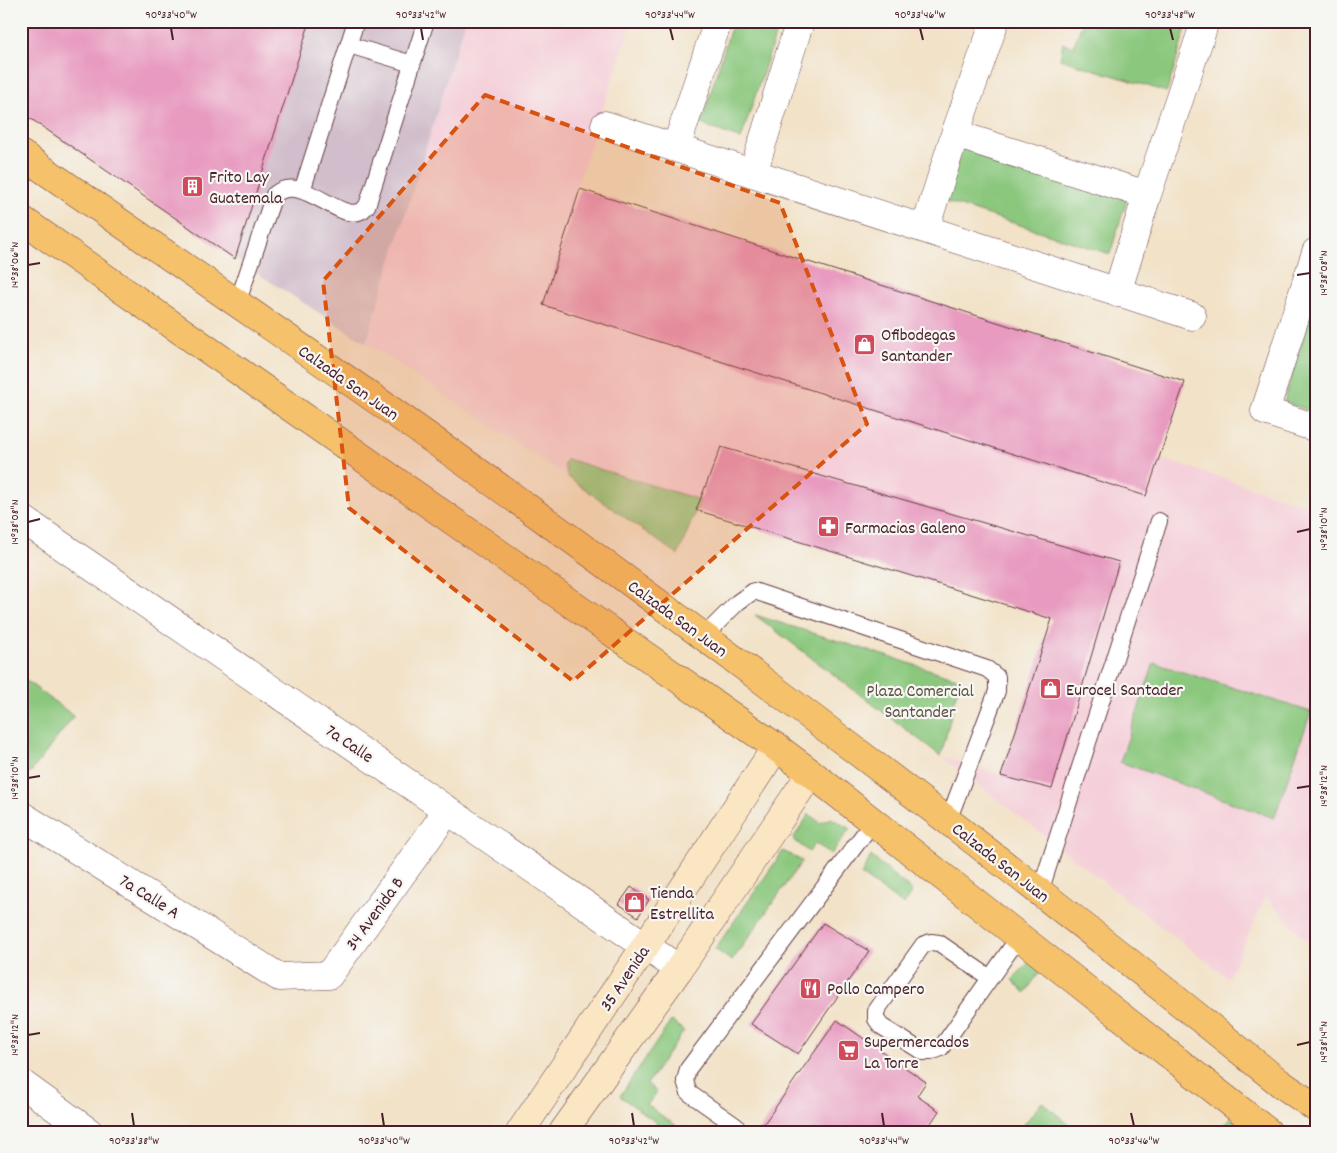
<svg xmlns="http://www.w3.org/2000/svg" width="1337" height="1153" font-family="Dekko,sans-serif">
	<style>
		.built { fill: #f5cfd9 }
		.industrial { fill: #d1bdcb }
		.green { fill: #8bc87e; stroke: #6a7454 }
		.building { fill: #e89abf }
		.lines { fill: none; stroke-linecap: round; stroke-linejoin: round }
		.lane-casing { stroke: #633c42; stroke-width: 18 }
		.street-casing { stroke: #633c42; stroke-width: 29 }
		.secondary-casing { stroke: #633c42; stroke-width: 29 }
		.primary-casing { stroke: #633c42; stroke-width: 29 }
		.lane { stroke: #fff; stroke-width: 16 }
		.street { stroke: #fff; stroke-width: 28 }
		.secondary { stroke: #fbe6c4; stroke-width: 28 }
		.primary { stroke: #f5c16b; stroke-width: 28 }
		.marked { fill: #d8530f; fill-opacity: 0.2; stroke: #d8530f; stroke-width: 4; stroke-dasharray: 10 6; stroke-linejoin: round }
		.ticks { fill: none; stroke: #4a1f2b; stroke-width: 2 }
		.labels { text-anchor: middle; stroke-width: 4.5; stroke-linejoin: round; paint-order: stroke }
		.poi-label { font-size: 18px; fill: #4a1f2b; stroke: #f6f6f2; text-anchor: start }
		.street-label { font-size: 18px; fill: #4a1f2b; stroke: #f6f6f2 }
		.park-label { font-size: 18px; fill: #5e5244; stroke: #f6f6f2 }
		.neatline { fill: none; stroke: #4a1f2b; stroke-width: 2 }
		.ticks-label { font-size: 12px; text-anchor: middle; fill: #4a1f2b }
	</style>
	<rect width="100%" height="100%" fill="#f6f6f2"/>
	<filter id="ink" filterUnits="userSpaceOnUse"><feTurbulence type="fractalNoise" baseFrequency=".02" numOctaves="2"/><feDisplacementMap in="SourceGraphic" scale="10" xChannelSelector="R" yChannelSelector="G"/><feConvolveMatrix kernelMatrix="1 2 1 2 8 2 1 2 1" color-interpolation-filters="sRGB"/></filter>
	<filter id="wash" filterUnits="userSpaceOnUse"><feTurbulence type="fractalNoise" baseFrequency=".0096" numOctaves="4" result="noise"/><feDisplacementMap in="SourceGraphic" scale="20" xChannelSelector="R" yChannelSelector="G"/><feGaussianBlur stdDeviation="1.12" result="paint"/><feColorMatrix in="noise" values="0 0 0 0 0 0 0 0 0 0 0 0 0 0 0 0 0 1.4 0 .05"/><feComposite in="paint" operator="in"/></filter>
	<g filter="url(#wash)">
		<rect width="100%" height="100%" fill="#f2e2c7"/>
		<!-- built -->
		<path class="built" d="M 465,21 L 632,21 L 574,195 L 1182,397 L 1159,458 L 1316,508 L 1316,951 L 1266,897 L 1228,978 L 941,756 L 1001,775 L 1051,619 L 696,510 L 700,500 L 567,459 L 568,477 L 366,343 Z"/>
		<!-- industrial -->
		<path class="industrial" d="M 21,21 L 465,21 L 366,343 L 235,259 L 21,109 Z"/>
		<!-- green -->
		<path class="green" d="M 733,21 L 780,21 L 741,139 L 701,124 Z
			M 1083,21 L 1188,21 L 1167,92 L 1060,59 L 1063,43 L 1073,47 Z
			M 962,147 L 1127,199 L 1110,254 L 945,201 Z
			M 1316,295 L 1316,413 L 1284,402 Z
			M 567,459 L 700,500 L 678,555 L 568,477 L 564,465 Z
			M 755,615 L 960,679 L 941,756 Z
			M 1154,663 L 1311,712 L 1274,818 L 1120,762 Z
			M 21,677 L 74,716 L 27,777 L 21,777 Z
			M 809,814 L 820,823 L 831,818 L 850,829 L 831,854 L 815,843 L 809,852 L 793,839 Z
			M 783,851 L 802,861 L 732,961 L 715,949 Z
			M 871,856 L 912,891 L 904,905 L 861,875 Z
			M 1030,961 L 1041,970 L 1025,993 L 1012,980 Z
			M 671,1021 L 684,1031 L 647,1084 L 657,1092 L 647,1105 L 685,1132 L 669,1132 L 620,1096 Z
			M 1042,1102 L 1078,1132 L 1018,1132 Z
			M 1230,1118 L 1246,1132 L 1217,1132 Z"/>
		<g id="blocks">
			<!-- building -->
			<path class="building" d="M 21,21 L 310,21 L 235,259 L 21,112 Z
				M 580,189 L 1185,382 L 1146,496 L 543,305 Z
				M 721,447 L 1119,562 L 1052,789 L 1001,776 L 1052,619 L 696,510 Z
				M 631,887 L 649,900 L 638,917 L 619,904 Z
				M 823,923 L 869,951 L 798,1054 L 751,1024 Z
				M 837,1020 L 926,1082 L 917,1096 L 939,1111 L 925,1132 L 758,1132 Z"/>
		</g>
	</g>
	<g filter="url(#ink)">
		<use href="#blocks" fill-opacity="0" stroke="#633c42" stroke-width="1"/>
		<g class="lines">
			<defs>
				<path id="lane" d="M 349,45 L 412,64
					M 302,191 L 356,21
					M 237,304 L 274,195 C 301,171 339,223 361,211 C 364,210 365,207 367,206 L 426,21
					M 704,636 L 738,602 L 754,591 L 987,669 L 997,677 L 997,691 L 948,821
					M 1040,892 L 1159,521
					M 990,978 L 939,943 L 931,942 L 923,945 L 876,1011 L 876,1019 L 881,1026 L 923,1052 L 931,1052 L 941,1048 L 1019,937
					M 736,1126 L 689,1093 L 685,1081 L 688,1069 L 873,822"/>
				<path id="street" d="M 605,125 L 1192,316
					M 955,134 L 1147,195
					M 676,148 L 718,21
					M 753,173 L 800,21
					M 925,229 L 955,134 L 995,21
					M 1316,252 L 1265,411 L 1316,428
					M 1117,293 L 1147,195 L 1203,28 L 1202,21
					M 21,518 L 679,969
					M 21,815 L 279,977 L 329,975 L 448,810
					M 21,1083 L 89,1132"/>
				<path id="secondary" d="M 520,1132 L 646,945 L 776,747
					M 563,1132 L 679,969 L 811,773"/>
				<path id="primary" d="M 21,154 C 191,272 363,388 531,510 C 785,694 1036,885 1280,1083 L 1316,1108
					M 21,219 L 776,747 L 811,773 L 1268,1132"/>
			</defs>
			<!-- lane casing -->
			<use href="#lane" class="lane-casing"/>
			<!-- street casing -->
			<use href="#street" class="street-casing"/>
			<!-- secondary casing -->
			<use href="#secondary" class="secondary-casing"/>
			<!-- primary casing -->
			<use href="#primary" class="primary-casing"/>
			<!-- lane -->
			<use href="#lane" class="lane"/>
			<!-- street -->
			<use href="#street" class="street"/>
			<!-- secondary -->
			<use href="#secondary" class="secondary"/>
			<!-- primary -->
			<use href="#primary" class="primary"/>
		</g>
	</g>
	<!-- marked area -->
	<path class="marked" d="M 485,95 L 780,203 L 867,424 L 573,681 L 349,508 L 323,281 Z"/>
	<!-- ticks -->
	<path class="ticks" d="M 171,28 L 173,40M 421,28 L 423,40M 670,28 L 673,40M 920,28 L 923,40M 1170,28 L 1173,40M 28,265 L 40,263M 1297,275 L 1310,273M 28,522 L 40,519M 1297,532 L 1310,529M 28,778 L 40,776M 1297,788 L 1310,786M 28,1035 L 40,1033M 1297,1045 L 1310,1042M 132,1113 L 134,1126M 382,1113 L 384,1126M 632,1113 L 634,1126M 882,1113 L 884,1126M 1131,1113 L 1134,1126"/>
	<!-- icons -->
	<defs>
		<symbol id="building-square" viewBox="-11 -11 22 22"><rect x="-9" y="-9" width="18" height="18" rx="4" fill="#d1495b" stroke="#f6f6f2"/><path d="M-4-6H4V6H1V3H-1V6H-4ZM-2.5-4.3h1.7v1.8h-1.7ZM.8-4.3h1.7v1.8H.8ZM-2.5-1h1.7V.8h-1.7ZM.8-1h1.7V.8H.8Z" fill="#fff"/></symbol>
		<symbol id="shop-square" viewBox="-11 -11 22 22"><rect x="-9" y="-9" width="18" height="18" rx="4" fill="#d1495b" stroke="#f6f6f2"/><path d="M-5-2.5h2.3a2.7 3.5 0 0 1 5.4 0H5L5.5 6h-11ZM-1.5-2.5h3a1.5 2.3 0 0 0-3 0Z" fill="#fff"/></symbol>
		<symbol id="pharmacy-square" viewBox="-11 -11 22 22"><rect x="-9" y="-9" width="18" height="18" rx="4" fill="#d1495b" stroke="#f6f6f2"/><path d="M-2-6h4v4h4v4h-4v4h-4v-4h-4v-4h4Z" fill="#fff"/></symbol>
		<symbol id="restaurant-square" viewBox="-11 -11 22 22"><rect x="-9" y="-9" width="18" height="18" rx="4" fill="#d1495b" stroke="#f6f6f2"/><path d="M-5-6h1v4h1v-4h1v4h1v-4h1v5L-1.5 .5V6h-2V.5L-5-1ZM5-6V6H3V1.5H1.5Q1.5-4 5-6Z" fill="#fff"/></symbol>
		<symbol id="supermarket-square" viewBox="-11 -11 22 22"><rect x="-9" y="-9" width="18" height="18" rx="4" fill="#d1495b" stroke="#f6f6f2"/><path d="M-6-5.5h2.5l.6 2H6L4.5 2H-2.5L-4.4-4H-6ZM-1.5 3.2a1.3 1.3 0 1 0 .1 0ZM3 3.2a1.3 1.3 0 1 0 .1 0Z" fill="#fff"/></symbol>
	</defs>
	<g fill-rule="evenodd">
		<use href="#building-square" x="180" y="174" width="25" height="25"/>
		<use href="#shop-square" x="852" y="332" width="25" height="25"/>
		<use href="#pharmacy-square" x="816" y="514" width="25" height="25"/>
		<use href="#shop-square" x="1038" y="676" width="25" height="25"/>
		<use href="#shop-square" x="622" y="890" width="25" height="25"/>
		<use href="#restaurant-square" x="798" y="976" width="25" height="25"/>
		<use href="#supermarket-square" x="836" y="1038" width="25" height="25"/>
	</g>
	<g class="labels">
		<!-- poi labels -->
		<g class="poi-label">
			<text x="209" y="182">Frito Lay<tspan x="209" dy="21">Guatemala</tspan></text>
			<text x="881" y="340">Ofibodegas<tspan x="881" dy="21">Santander</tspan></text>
			<text x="845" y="533">Farmacias Galeno</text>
			<text x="1066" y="695">Eurocel Santader</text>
			<text x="650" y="898">Tienda<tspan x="650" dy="21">Estrellita</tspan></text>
			<text x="827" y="994">Pollo Campero</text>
			<text x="864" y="1047">Supermercados<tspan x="864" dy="21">La Torre</tspan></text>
		</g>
		<!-- street labels -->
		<g class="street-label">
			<text transform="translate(349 382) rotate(35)" y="6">Calzada San Juan</text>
			<text transform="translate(678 618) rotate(36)" y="6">Calzada San Juan</text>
			<text transform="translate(350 743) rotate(34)" y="6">7a Calle</text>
			<text transform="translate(1001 862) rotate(38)" y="6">Calzada San Juan</text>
			<text transform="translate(150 896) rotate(32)" y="6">7a Calle A</text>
			<text transform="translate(374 913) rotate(-54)" y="6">34 Avenida B</text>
			<text transform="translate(624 978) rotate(-56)" y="6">35 Avenida</text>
		</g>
		<!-- park labels -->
		<g class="park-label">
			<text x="920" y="696">Plaza Comercial<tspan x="920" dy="21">Santander</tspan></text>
		</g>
	</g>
	<!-- margin -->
	<rect width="1337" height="1153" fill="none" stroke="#f6f6f2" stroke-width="55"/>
	<rect x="28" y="28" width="1282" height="1098" class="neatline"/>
	<g class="ticks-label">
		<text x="171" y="18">90°33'40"W</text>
		<text x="421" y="18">90°33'42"W</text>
		<text x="670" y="18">90°33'44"W</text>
		<text x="920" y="18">90°33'46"W</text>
		<text x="1170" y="18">90°33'48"W</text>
		<text transform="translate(14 265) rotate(-90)" y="4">14°38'06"N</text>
		<text transform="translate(1323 273) rotate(-90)" y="4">14°38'08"N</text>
		<text transform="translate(14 522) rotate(-90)" y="4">14°38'08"N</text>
		<text transform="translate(1323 529) rotate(-90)" y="4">14°38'10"N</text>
		<text transform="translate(14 778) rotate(-90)" y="4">14°38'10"N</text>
		<text transform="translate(1323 786) rotate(-90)" y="4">14°38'12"N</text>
		<text transform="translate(14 1035) rotate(-90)" y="4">14°38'12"N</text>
		<text transform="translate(1323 1042) rotate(-90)" y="4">14°38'14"N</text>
		<text x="134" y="1144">90°33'38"W</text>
		<text x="384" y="1144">90°33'40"W</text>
		<text x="634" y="1144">90°33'42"W</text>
		<text x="884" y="1144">90°33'44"W</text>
		<text x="1134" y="1144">90°33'46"W</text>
	</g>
</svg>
